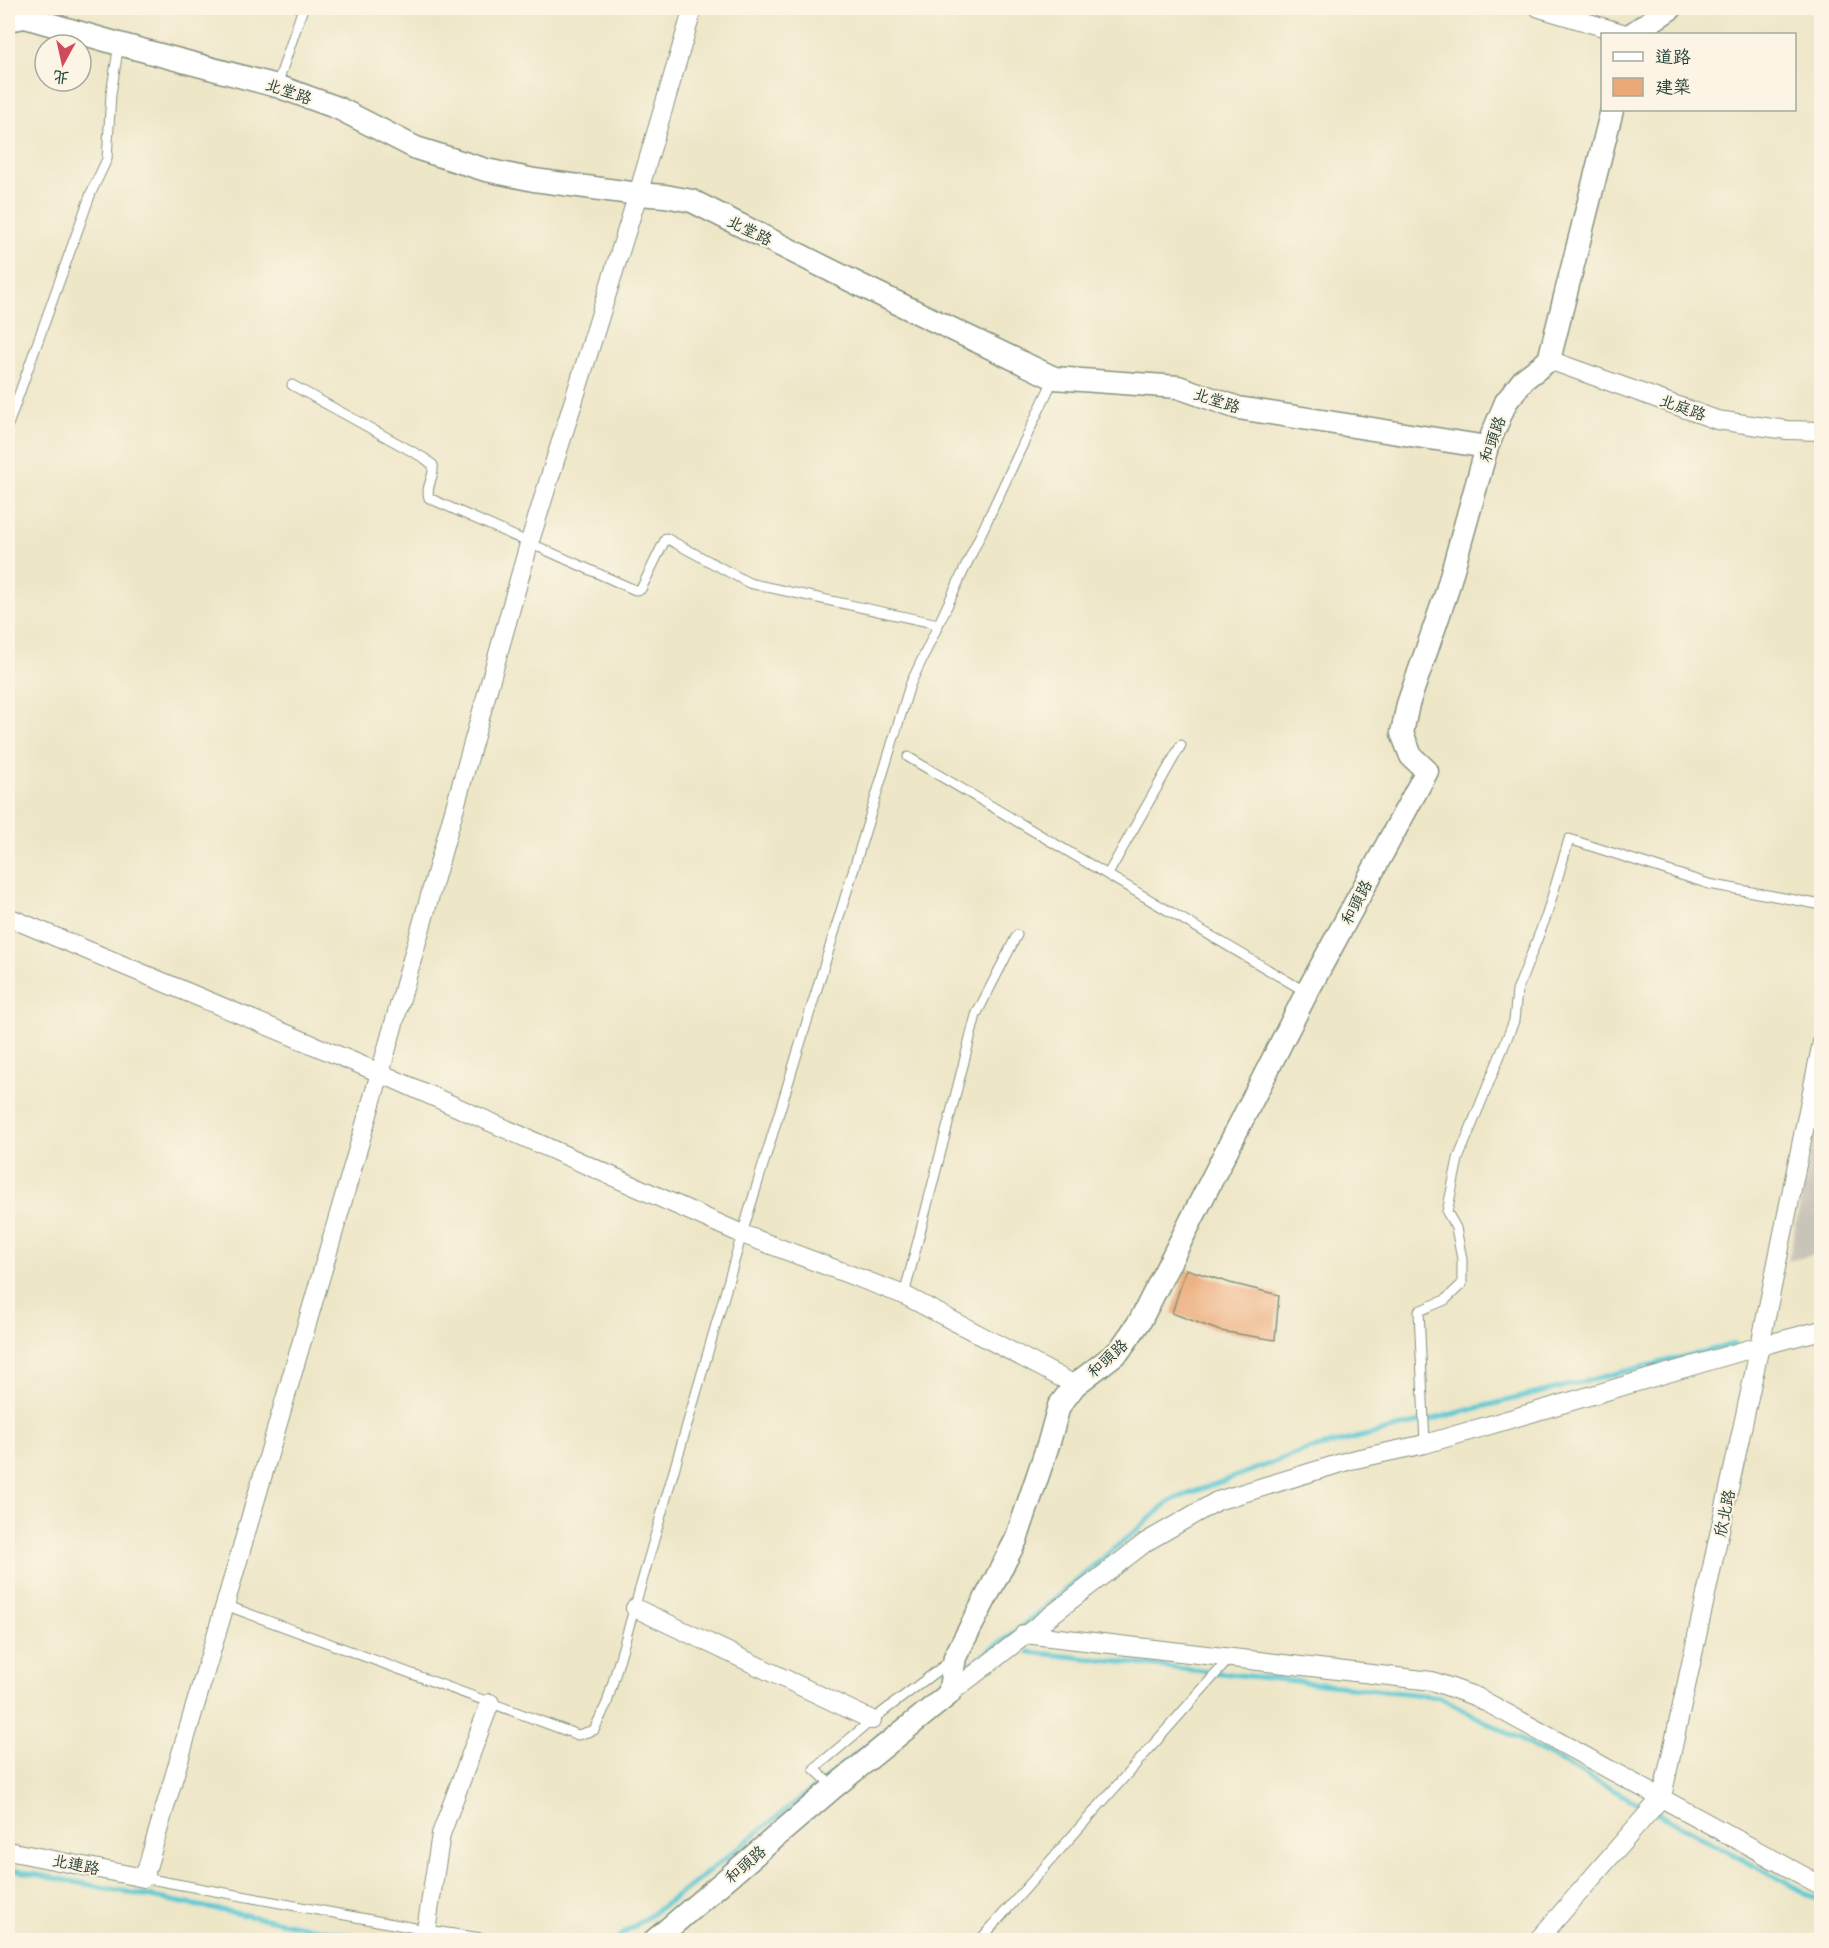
<svg xmlns="http://www.w3.org/2000/svg" width="1829" height="1948" font-family="'Shantell Sans','LXGW WenKai TC',sans-serif">
	<style>
		.industrial { fill: #c9c4b8 }
		.lines { fill: none; stroke-linecap: round; stroke-linejoin: round }
		.stream { stroke: #5bc7d3; stroke-width: 5 }
		.building { fill: #eba977 }
		.service-casing { stroke: #86927e; stroke-width: 11 }
		.minor-casing { stroke: #86927e; stroke-width: 20 }
		.tertiary-casing { stroke: #86927e; stroke-width: 25 }
		.service { stroke: #fff; stroke-width: 9 }
		.minor { stroke: #fff; stroke-width: 18 }
		.tertiary { stroke: #fff; stroke-width: 22 }
		.labels { text-anchor: middle; stroke-width: 4.5; stroke-linejoin: round; paint-order: stroke }
		.street-label { font-size: 16px; fill: #1f3d34; stroke: #fcf5e5 }
	</style>
	<rect width="100%" height="100%" fill="#fcf5e5"/>
	<filter id="ink" filterUnits="userSpaceOnUse"><feTurbulence type="fractalNoise" baseFrequency=".0167" numOctaves="2"/><feDisplacementMap in="SourceGraphic" scale="12" xChannelSelector="R" yChannelSelector="G"/><feConvolveMatrix kernelMatrix="1 2 1 2 8 2 1 2 1" color-interpolation-filters="sRGB"/></filter>
	<filter id="wash" filterUnits="userSpaceOnUse"><feTurbulence type="fractalNoise" baseFrequency=".008" numOctaves="4" result="noise"/><feDisplacementMap in="SourceGraphic" scale="24" xChannelSelector="R" yChannelSelector="G"/><feGaussianBlur stdDeviation="1.35" result="paint"/><feColorMatrix in="noise" values="0 0 0 0 0 0 0 0 0 0 0 0 0 0 0 0 0 1.4 0 .05"/><feComposite in="paint" operator="in"/></filter>
	<g filter="url(#wash)">
		<rect width="100%" height="100%" fill="#ede6c7"/>
		<!-- industrial -->
		<path class="industrial" d="M 1821,1105 L 1821,1253 L 1788,1261 Z"/>
		<g class="lines">
			<!-- stream -->
			<path class="stream" d="M 1029,1652 L 1440,1697 L 1822,1902
				M 961,1672 L 1020,1628 L 1172,1500 L 1304,1451 L 1735,1344
				M 8,1869 L 374,1940
				M 615,1940 L 688,1888 L 939,1688"/>
		</g>
		<g id="blocks">
			<!-- building -->
			<path class="building" d="M 1186,1269 L 1230,1283 L 1279,1295 L 1275,1340 L 1220,1331 L 1172,1313 Z"/>
		</g>
	</g>
	<g filter="url(#ink)">
		<use href="#blocks" fill-opacity="0" stroke="#86927e" stroke-width="1.5"/>
		<g class="lines">
			<defs>
				<path id="service" d="M 277,85 L 303,8
					M 292,385 L 424,458 L 433,465 C 435,477 425,486 429,498 L 635,590 L 641,589 L 666,538 L 749,583 L 938,624
					M 8,425 L 91,193 L 107,159 L 111,94 L 119,44
					M 908,757 L 1306,992
					M 1108,874 L 1181,745
					M 904,1295 L 976,1015 L 1017,935
					M 1425,1444 L 1419,1311 L 1445,1300 L 1462,1284 L 1462,1259 L 1456,1228 L 1447,1212 L 1458,1159 L 1514,1021 L 1517,991 L 1547,914 L 1569,839 L 1709,884 L 1822,905
					M 225,1605 L 578,1735 L 594,1730 L 607,1703 L 742,1234 L 910,685 L 1054,378
					M 834,1787 L 814,1769 L 872,1720 L 950,1661
					M 144,1878 L 426,1930 L 496,1940
					M 980,1940 L 1229,1659"/>
				<path id="minor" d="M 1539,8 L 1626,34
					M 1549,360 L 1717,420 L 1787,430 L 1822,431
					M 8,917 L 380,1073 L 742,1234 L 904,1295 L 1075,1385
					M 635,1608 L 872,1720
					M 1024,1634 L 1432,1681 L 1477,1697 L 1822,1886
					M 949,1694 L 1146,1542 L 1217,1501 L 1351,1460 L 1425,1444 L 1760,1346 L 1822,1330
					M 8,1851 L 144,1878 L 225,1605 L 380,1073 L 529,544 L 638,194 L 693,8
					M 426,1930 L 441,1834 L 490,1703
					M 1538,1940 L 1662,1797 L 1760,1346 L 1822,1042"/>
				<path id="tertiary" d="M 8,20 L 25,17 L 119,44 L 277,86 L 338,108 L 416,148 L 486,170 L 534,180 L 638,194 L 665,196 L 692,201 L 860,285 L 1054,378 L 1178,387 L 1238,408 L 1487,447
					M 1632,34 L 1671,8
					M 655,1940 L 834,1787 L 949,1694 L 955,1657 L 1016,1540 L 1049,1442 L 1059,1406 L 1075,1385 L 1119,1351 L 1140,1321 L 1307,992 L 1427,771 L 1411,756 L 1402,733 L 1408,704 L 1446,594 L 1487,447 L 1506,402 L 1524,379 L 1549,360 L 1612,110"/>
			</defs>
			<!-- service casing -->
			<use href="#service" class="service-casing"/>
			<!-- minor casing -->
			<use href="#minor" class="minor-casing"/>
			<!-- tertiary casing -->
			<use href="#tertiary" class="tertiary-casing"/>
			<!-- service -->
			<use href="#service" class="service"/>
			<!-- minor -->
			<use href="#minor" class="minor"/>
			<!-- tertiary -->
			<use href="#tertiary" class="tertiary"/>
		</g>
	</g>
	<g class="labels">
		<!-- street labels -->
		<g class="street-label">
			<text transform="translate(289 91) rotate(19)" y="6">北堂路</text>
			<text transform="translate(750 230) rotate(26)" y="6">北堂路</text>
			<text transform="translate(1217 400) rotate(18)" y="6">北堂路</text>
			<text transform="translate(1683 407) rotate(20)" y="6">北庭路</text>
			<text transform="translate(1492 439) rotate(-70)" y="6">和頭路</text>
			<text transform="translate(1356 902) rotate(-62)" y="6">和頭路</text>
			<text transform="translate(1107 1358) rotate(-42)" y="6">和頭路</text>
			<text transform="translate(1724 1513) rotate(-78)" y="6">欣北路</text>
			<text transform="translate(76 1864) rotate(11)" y="6">北連路</text>
			<text transform="translate(745 1864) rotate(-41)" y="6">和頭路</text>
		</g>
	</g>
	<!-- margin -->
	<rect width="1829" height="1948" fill="none" stroke="#fcf5e5" stroke-width="30"/>
	<!-- legend -->
	<rect x="1601" y="33" width="195" height="78" fill="#fcf5e5" stroke="#a4ab9e" stroke-width="1.5"/>
	<rect x="1613" y="52" width="30" height="9" fill="#ffffff" stroke="#a4ab9e" stroke-width="1.5"/>
	<text x="1655" y="63" font-size="18" fill="#1f3d34">道路</text>
	<rect x="1613" y="78" width="30" height="18" fill="#eba977" stroke="#a4ab9e" stroke-width="1.5"/>
	<text x="1655" y="93" font-size="18" fill="#1f3d34">建築</text>
	<!-- north arrow -->
	<g transform="translate(63 63) rotate(188)"><circle r="28" fill="#fcf5e5" stroke="#a4ab9e" stroke-width="1.5"/>
	<path d="M0-4.5L10 22L0 15L-10 22Z" fill="#d1495b"/>
	<text y="-9" font-size="16" font-weight="bold" text-anchor="middle" fill="#1f3d34">北</text>
	</g>
</svg>
